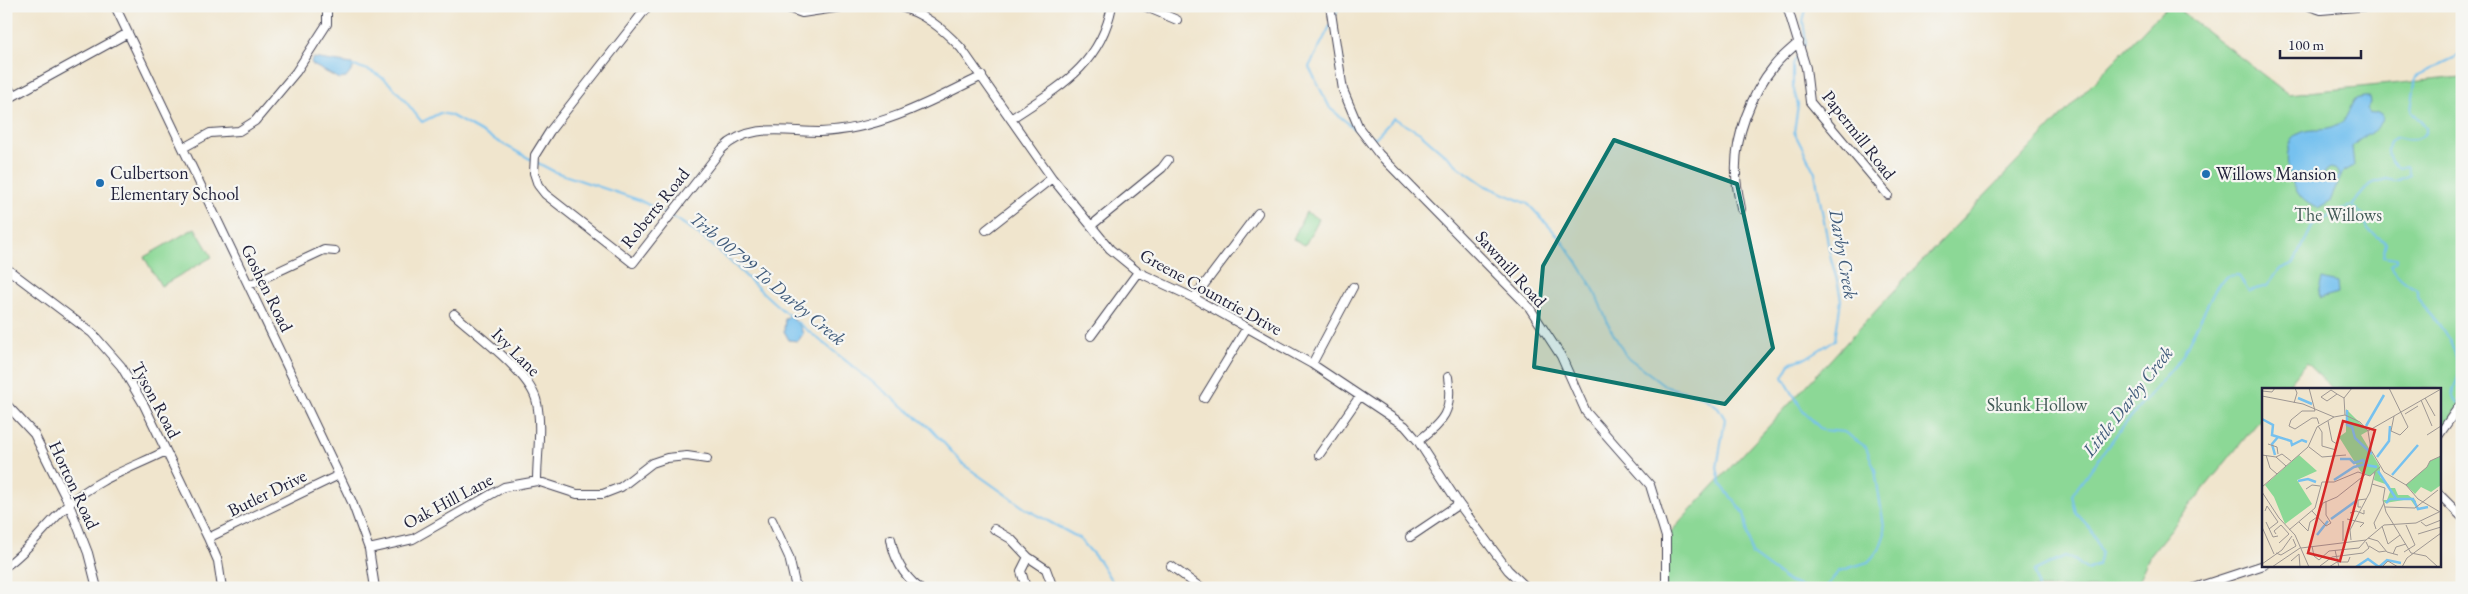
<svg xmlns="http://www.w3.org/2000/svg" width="2468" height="594" font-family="'EB Garamond',serif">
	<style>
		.green { fill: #8cd896; stroke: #577d68 }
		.water { fill: #76c1ef; stroke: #4c7295; fill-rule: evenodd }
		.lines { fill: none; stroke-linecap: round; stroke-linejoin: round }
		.stream { stroke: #76c1ef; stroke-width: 2 }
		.minor-casing { stroke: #413f51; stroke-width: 10 }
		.minor { stroke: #fff; stroke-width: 8 }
		.marked { fill: #0f766e; fill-opacity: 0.2; stroke: #0f766e; stroke-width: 4; stroke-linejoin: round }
		.poi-dot { fill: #1f6fb2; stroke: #f6f6f2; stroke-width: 2 }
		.labels { text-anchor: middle; stroke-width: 4.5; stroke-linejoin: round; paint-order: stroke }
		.street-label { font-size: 18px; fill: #22223b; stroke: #f6f6f2 }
		.poi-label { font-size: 18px; fill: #22223b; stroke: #f6f6f2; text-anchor: start }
		.park-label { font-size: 18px; fill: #425956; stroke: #f6f6f2 }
		.water-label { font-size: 19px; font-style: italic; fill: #3f5a7a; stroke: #f6f6f2 }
		.inset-river { fill: none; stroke: #76c1ef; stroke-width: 2.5 }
		.inset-road { fill: none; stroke: #9e9793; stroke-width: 1 }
		.view { fill: #d62828; fill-opacity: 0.15; stroke: #d62828; stroke-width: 2.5 }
		.inset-edge { fill: none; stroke: #22223b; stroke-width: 2.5 }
	</style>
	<rect width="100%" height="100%" fill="#f6f6f2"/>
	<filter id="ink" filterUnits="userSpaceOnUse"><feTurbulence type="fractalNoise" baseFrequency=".02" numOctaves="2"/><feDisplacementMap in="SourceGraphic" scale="10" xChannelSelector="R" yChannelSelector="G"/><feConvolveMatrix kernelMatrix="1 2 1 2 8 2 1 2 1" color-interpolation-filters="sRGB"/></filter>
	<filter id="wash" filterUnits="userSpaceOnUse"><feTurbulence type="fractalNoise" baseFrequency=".0096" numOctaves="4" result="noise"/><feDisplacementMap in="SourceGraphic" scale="20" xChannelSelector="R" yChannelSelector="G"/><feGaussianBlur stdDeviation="1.12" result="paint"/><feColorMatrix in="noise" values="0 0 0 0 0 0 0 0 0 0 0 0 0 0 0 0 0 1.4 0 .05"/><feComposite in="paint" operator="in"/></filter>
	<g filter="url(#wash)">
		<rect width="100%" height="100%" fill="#f0e5cd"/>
		<!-- green -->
		<path class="green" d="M 2167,6 L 2174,6 L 2288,94 L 2462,77 L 2462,402 L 2439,435 L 2439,389 L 2333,389 L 2306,363 L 2285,389 L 2263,389 L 2263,416 L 2150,555 L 2135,588 L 1666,588 L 1666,537 L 1922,261 Z
			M 1306,212 L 1319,219 L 1305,245 L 1293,239 Z
			M 195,228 L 212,257 L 161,286 L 144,257 Z"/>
		<!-- water -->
		<path class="water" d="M 313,58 L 352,64 L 353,69 L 346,78 L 339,79 L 313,65 L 311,62 Z
			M 2364,97 L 2370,97 L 2371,103 L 2367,109 L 2370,114 L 2378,112 L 2382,115 L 2383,120 C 2374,135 2362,135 2352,147 L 2354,166 L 2343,172 L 2330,201 L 2318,208 C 2303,203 2297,194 2291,179 C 2284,159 2285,131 2313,130 C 2322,130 2334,130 2342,122 C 2345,119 2351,105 2355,99 ZM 2330,168 L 2336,170 L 2339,175 L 2333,182 L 2328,182 L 2324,177 L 2325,172 Z
			M 2322,279 L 2337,283 L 2338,293 L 2320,298 L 2318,294 Z
			M 791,316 L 801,328 L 803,334 L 798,341 L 789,340 L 784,331 L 785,318 Z"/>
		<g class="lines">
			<!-- stream -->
			<path class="stream" d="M 1334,17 L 1340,6
				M 1330,26 L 1309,67 L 1330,108 L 1357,131
				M 1803,47 L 1806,43 L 1803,21 L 1807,6
				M 1799,54 L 1793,64 L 1793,87 L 1798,105 L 1794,132 L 1815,173 L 1831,259 L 1838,284 L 1841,300 L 1835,340 L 1806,358 L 1791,362 L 1783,377 L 1803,411 L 1822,430 L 1844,432 L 1866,447 L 1875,470 L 1885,533 L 1879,550 L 1868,562 L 1839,571 L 1825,588
				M 352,66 C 387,70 402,98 422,122 L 440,113 L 450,115 L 532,160
				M 1368,135 L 1375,138 L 1394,118 L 1420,133 L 1459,167 L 1486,186 L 1528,204 L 1560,238 L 1577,262 L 1593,288 L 1610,328 L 1626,356 L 1667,387 L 1701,396 L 1718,407 L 1725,419 L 1717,468 L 1721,485 L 1744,513 L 1752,555 L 1789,582 L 1806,588
				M 536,162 L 555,172 L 639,200 L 668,215
				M 2352,205 L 2363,216 L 2368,229 L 2386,243 L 2383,256 L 2396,258 L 2396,261 L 2391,265 C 2394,273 2401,279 2408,284 C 2416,291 2419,283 2418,299 C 2435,318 2457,344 2459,371 C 2460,383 2445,392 2458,403
				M 672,217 C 717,241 751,286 791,317
				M 797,322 L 929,427 L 964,465 L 1026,509 L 1079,538 L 1100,562 L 1116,588
				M 2038,588 L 2034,571 L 2065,556 L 2076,561 L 2087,570 L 2098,565 L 2101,552 L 2091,529 L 2076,513 L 2072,495 L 2119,431 L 2181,358 L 2218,284 L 2228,276 L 2238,275 L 2249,291 L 2267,286 L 2280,269 L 2294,263 L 2313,225 L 2352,205 L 2370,184 L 2386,179 L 2396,181 L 2410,175 L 2407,166 L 2398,168 C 2387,161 2383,143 2397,137 C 2407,140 2418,142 2426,133 L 2426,128 L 2411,110 L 2416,76 L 2462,54"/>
		</g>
	</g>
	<g filter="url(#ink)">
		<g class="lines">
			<defs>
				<path id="minor" d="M 115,6 L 352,502 L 369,549 L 375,588
					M 648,6 L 550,131 L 535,155 L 534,173 L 538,185 L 545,194 L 633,263 L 722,149 C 749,122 785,132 820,132 C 879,130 930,102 982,76
					M 782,6 L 802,13 L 848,6
					M 897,6 C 924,13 942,28 961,48 L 1052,178 L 1110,249 L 1138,272 L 1194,298 L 1312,364 L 1405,426 L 1418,441 L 1459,504 L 1508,570 L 1527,588
					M 1144,6 L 1177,20
					M 1330,6 L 1343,90 L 1359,128 L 1379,154 L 1529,307 L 1561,356 L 1586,412 L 1650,485 L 1666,537 L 1666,588
					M 1787,6 L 1806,68 L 1810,102 L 1888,195
					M 2309,6 L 2321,10 L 2368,6
					M 6,83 L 13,96
					M 6,100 L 128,33
					M 1012,118 C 1059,87 1100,66 1112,6
					M 183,148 L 210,133 L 239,131 L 255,121 L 296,72 L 327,24 L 327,6
					M 1741,209 C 1739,197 1736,186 1736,174 C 1734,138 1751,94 1774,66 C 1781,57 1790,50 1799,42
					M 1092,225 L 1162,168 L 1168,160
					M 986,230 L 1052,178
					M 6,268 L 92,333 L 121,366 L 144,405 L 208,538 L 218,561 L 222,588
					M 249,285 L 324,250 L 335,251
					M 1194,298 L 1258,213
					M 454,314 C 477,335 532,374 537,403 C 542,428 537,455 537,481
					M 1091,336 L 1138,272
					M 1312,364 L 1353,287
					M 1204,398 L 1246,329
					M 6,404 L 34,434 L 69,504 L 88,553 L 97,588
					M 2439,435 L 2462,402
					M 1418,441 C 1444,421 1453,411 1448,377
					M 1319,455 L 1360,396
					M 2439,494 L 2462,517
					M 772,520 L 789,557 L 796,588
					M 994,529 L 1011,539 L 1028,557 L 1046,569 L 1053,588
					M 1410,537 L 1459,504
					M 208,538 L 339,475
					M 891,539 C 894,559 903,575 919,588
					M 369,549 L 413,539 L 504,487 L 537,481 L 577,494 L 603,494 L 621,487 L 652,463 L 667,458 L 687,456 L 707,459
					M 6,566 C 30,549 47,524 69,504 C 95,480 134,467 166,451
					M 1171,566 L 1201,588
					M 1026,588 L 1021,571 L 1028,557
					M 2194,588 L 2264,565"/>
			</defs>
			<!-- minor casing -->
			<use href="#minor" class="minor-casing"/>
			<!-- minor -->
			<use href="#minor" class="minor"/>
		</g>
	</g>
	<!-- marked area -->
	<path class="marked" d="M 1614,140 L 1737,184 L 1773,348 L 1725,404 L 1534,367 L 1543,266 Z"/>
	<!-- markers -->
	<g class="poi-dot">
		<circle cx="2206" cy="174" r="5"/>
		<circle cx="100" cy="183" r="5"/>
	</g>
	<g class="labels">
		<!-- street labels -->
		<g class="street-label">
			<text transform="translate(1859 135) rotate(52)" y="6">Papermill Road</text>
			<text transform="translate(655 208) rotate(-51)" y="6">Roberts Road</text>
			<text transform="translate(1511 269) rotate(48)" y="6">Sawmill Road</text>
			<text transform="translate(267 288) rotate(64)" y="6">Goshen Road</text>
			<text transform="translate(1211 292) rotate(29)" y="6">Greene Countrie Drive</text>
			<text transform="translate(516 352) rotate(45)" y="6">Ivy Lane</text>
			<text transform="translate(156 400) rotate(62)" y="6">Tyson Road</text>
			<text transform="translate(74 485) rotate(65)" y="6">Horton Road</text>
			<text transform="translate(267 493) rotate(-26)" y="6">Butler Drive</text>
			<text transform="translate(448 501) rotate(-28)" y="6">Oak Hill Lane</text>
		</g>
		<!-- poi labels -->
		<g class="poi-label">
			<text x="110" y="179">Culbertson<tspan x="110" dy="21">Elementary School</tspan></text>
			<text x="2216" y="180">Willows Mansion</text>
		</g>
		<!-- park labels -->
		<g class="park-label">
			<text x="2338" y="221">The Willows</text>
			<text x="2037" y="411">Skunk Hollow</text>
		</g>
		<!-- water labels -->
		<g class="water-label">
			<text transform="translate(1844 254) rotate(80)" y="7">Darby Creek</text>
			<text transform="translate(768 278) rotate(40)" y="7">Trib 00799 To Darby Creek</text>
			<text transform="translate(2127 401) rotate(-52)" y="7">Little Darby Creek</text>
		</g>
	</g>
	<!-- overview -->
	<g transform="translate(2262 388)">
		<rect width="179" height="179" fill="#f0e5cd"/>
		<path d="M 84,21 L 106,43 L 99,47 L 118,79 L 118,89 L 127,97 L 128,100 L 133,100 L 136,107 L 140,107 L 139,103 L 140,107 L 146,107 L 154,113 L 154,119 L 148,111 L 123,115 L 121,112 L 125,112 L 128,104 L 126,97 L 112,92 L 113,84 L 108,88 L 99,84 L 77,49 L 84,44 ZM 37,67 L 55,83 L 35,92 L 50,116 L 23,136 L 12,109 L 3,97 ZM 179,68 L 179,97 L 169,104 L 159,99 L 153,106 L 144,97 L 165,79 L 168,73 Z" fill="#8cd896"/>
		<path class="inset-river" d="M 36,10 L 50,16M 85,22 L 85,37 L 90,39 L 93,50 L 110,66M 0,31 L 11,37 L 10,47 L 29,53 L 30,57 L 40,52 L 45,54M 104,38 L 122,7M 13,67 L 10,56 L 16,49M 115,69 L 127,53 L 128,38M 78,71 L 88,71 L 92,75 L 101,72 L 104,77 L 115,79M 116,83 L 135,112M 130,87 L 156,57M 72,92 L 92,79 L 104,76M 36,93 L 46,91 L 54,94M 124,115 L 128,111 L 151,111 L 156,121 L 166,119M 69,131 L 94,113M 55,147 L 66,133M 94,179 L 106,171 L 117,179M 117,179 L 125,172 L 139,175"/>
		<path class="inset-road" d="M 47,0 L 53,23 L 40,23 L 29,32 L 27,38 L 33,41 L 50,30 L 55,30 L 57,36M 127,0 L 146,39 L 138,47 L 129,43 L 132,28M 0,3 L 10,4 L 13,0M 75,6 L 69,2 L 59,9 L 65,13 L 75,6 L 82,10M 0,8 L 41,16 L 72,29M 163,10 L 173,28M 159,12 L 170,38M 32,15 L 35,5 L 33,0M 143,26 L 156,18M 83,27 L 98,34 L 106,43 L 109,62 L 122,84 L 144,97 L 156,111 L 178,124M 66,33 L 70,53 L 75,56M 56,38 L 60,44 L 60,58 L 74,62M 106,43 L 179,1M 165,47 L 179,38M 6,56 L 15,59 L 16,66M 47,59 L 60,69 L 84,67M 0,67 L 14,69 L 24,78M 4,67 L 8,80 L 15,86M 14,69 L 20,66 L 29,73M 110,96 L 123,100 L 121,112 L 124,124 L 149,165 L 164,168 L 176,179M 144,97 L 165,79 L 168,73 L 179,68M 0,99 L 46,59 L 55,39 L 72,29 L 83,27 L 82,10 L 90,0M 44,101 L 50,97 L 58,98M 0,104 L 17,130 L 33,147 L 47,179M 99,119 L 96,119 L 96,112 L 104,111M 123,119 L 153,120 L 176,102M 3,123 L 5,118 L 16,134 L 7,141M 50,123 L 64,138 L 69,135 L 64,127 L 64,113M 57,124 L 61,115 L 75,109 L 104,86M 88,125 L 94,123 L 102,126 L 102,122M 85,131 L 102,135 L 98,139M 4,134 L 11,149 L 16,148M 37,134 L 46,143 L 48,134 L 55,129M 159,134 L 164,138 L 179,132M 120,138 L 126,156 L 138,147M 0,139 L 12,166M 114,141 L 112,135 L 122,115M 27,142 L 53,120 L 60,94 L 72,94 L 96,84 L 108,88 L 118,79M 14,146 L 12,143 L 19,137 L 27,146 L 17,155M 156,146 L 179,139M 106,150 L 116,153 L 125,164 L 136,167M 89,152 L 88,142 L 108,104 L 113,84M 81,153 L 81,133M 50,158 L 52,168 L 57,172M 107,158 L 117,164 L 124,163M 39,160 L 104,152 L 122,137 L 154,135 L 177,124M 73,162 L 77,179M 142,164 L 153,157 L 144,137M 14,165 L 19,167 L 34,158 L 31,151M 131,166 L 134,159 L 144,156M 57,172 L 67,163 L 97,160 L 104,152M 29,173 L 37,166 L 38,179M 0,176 L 20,162 L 30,148M 58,178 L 70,169 L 101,165 L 107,160 L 104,154M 10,179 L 38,160M 67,179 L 75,174 L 86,174 L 88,169M 120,179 L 126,173 L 136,179M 140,179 L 145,170 L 179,145"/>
		<path class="view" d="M 81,33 L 113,42 L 78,173 L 46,165 Z"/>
		<rect width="179" height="179" class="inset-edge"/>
	</g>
	<!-- margin -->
	<rect width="2468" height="594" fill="none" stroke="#f6f6f2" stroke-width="25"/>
	<!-- scale -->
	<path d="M2280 50v8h81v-8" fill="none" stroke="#22223b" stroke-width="2.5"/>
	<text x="2288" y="50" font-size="15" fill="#22223b" stroke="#f6f6f2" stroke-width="4" paint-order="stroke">100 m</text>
</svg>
